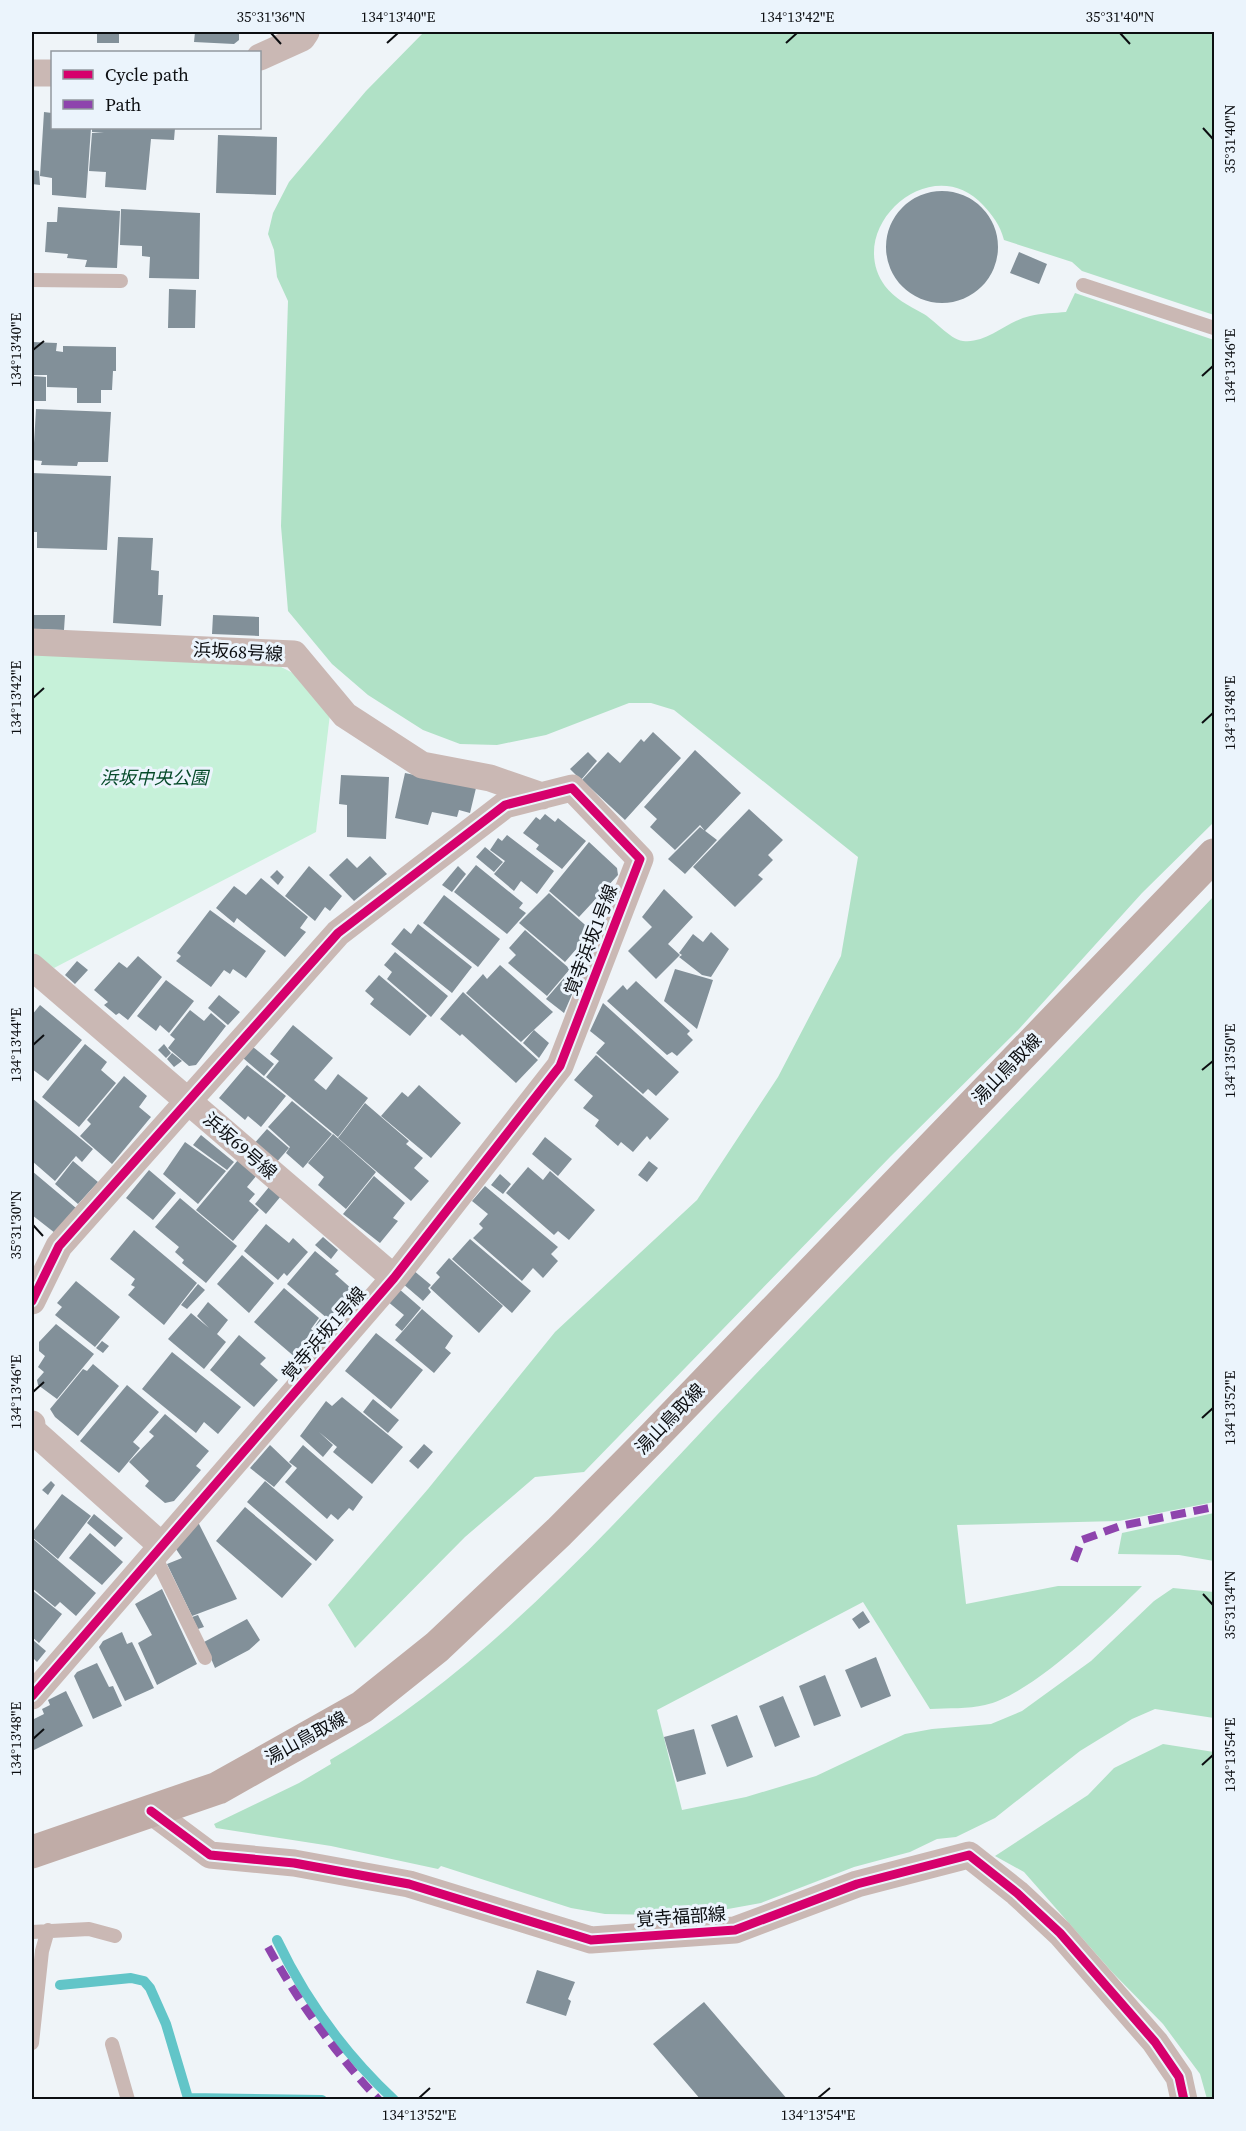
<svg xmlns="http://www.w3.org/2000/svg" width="1246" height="2131" font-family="'Source Serif 4','Noto Sans JP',serif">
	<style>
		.green { fill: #c6f1d9 }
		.forest { fill: #b0e1c6 }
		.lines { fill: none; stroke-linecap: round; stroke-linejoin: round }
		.stream { stroke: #62c5c8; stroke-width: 10 }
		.building { fill: #829099 }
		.lane { stroke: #cab8b4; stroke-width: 14 }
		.street { stroke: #cab8b4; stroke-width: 27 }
		.secondary { stroke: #c0aca7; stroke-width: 33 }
		.quiet { stroke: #8e44ad; stroke-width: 8; stroke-dasharray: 15 8; stroke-linecap: butt }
		.cycleway-casing { stroke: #ebf4fc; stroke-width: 13 }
		.cycleway { stroke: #d6006c; stroke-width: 9 }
		.ticks { fill: none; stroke: #0c0e11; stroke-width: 2 }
		.labels { text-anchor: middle; stroke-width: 6; stroke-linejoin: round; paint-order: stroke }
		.street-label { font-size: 18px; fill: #0c0e11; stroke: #ebf4fc }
		.park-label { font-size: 18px; font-style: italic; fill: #064a2a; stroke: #ebf4fc }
		.neatline { fill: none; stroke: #0c0e11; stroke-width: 2 }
		.ticks-label { font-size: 15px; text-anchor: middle; fill: #0c0e11 }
	</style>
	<rect width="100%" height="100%" fill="#eff4f8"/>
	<!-- green -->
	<path class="green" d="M 32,650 L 271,662 L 293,673 L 330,714 L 316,832 L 54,968 L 32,952 Z"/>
	<!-- forest -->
	<path class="forest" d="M 424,32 L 1214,32 L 1214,315 L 1082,271 L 1072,262 L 1004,240 C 1000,225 993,216 983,205 C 931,149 843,228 885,286 C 894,298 909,306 922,313 C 934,319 949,339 963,341 C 987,344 1007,321 1030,316 C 1042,313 1055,313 1066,312 L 1075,293 L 1214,340 L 1214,822 L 1142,893 L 1019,1029 L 891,1156 L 584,1472 L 535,1477 L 465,1537 L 355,1648 L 328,1605 L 428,1489 L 555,1332 L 697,1200 L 778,1077 L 841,956 L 858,857 L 674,710 L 651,703 L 629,703 L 546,735 L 497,745 L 460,744 L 423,730 L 368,695 L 332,664 L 288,611 L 281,526 L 288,301 L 277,277 L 274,250 L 268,234 L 273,213 L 289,182 L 366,91 Z
		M 1214,896 L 1214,1502 L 1119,1521 L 957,1525 L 966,1604 L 1058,1586 L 1142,1586 C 1108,1620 1031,1695 985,1705 C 968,1709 948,1708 930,1709 L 863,1602 L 657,1710 L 682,1810 L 746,1797 L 816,1776 L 905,1734 L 932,1729 L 991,1724 L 1022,1711 L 1091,1661 L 1154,1601 L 1173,1588 L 1214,1592 L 1214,1718 L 1155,1709 L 1132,1719 L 1080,1751 L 995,1818 L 956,1837 L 937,1839 L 910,1852 L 854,1867 L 761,1903 L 728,1909 L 662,1915 L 605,1914 L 571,1908 L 441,1866 L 438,1869 L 331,1846 L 216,1828 L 214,1824 L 299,1783 L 331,1764 L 330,1760 C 495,1664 622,1514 753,1377 C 907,1217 1061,1057 1214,896 Z
		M 1214,1513 L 1214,1561 L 1179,1555 L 1118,1554 L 1122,1533 Z
		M 1163,1744 L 1214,1752 L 1214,2099 L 1207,2099 L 1200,2074 L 1163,2024 L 1112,1972 L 1024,1872 L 995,1856 L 1088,1795 L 1114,1768 Z"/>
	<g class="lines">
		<!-- stream -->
		<path class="stream" d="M 277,1940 C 305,1999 345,2054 394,2100
			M 60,1985 L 131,1978 L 144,1981 L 150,1988 L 166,2024 L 188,2098 L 322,2100"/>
	</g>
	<!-- building -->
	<path class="building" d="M 97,32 L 119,32 L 119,43 L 97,43 Z
		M 195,32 L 239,32 L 239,40 L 234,44 L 194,42 Z
		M 44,112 L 52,113 L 52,128 L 91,128 L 86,198 L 52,195 L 52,178 L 40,176 Z
		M 92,128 L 175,128 L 174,140 L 151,139 L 146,190 L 105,187 L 106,172 L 89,171 L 92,133 L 104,133 L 92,132 Z
		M 218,135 L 277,137 L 276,195 L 216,193 Z
		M 32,170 L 39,171 L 40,185 L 32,184 Z
		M886 247a56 56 0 1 1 112 0a56 56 0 1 1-112 0Z
		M 58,207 L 120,211 L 117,268 L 85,267 L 87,260 L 67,258 L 68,254 L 45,252 L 47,222 L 57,222 Z
		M 121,209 L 200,213 L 199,279 L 149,278 L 150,257 L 142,256 L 142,246 L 120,245 Z
		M 1019,252 L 1047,264 L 1039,284 L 1010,273 Z
		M 169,289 L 196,290 L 195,328 L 168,328 Z
		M 32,342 L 57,343 L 56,351 L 63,352 L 63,346 L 116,347 L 116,371 L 113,371 L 112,390 L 101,390 L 101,403 L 77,403 L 77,388 L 47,387 L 47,375 L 32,375 Z
		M 32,376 L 46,377 L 46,401 L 32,401 Z
		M 36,409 L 111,412 L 108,462 L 78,462 L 77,466 L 41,465 L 42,461 L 33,460 Z
		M 32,473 L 111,476 L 107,550 L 37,548 L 37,532 L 32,532 Z
		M 118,537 L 153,538 L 151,570 L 159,571 L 158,595 L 163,595 L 161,626 L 113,623 Z
		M 32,615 L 65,615 L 64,630 L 32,629 Z
		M 213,615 L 259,617 L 259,636 L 212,634 Z
		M 653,732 L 681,758 L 625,820 L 582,780 L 608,752 L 620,763 L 641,739 L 644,742 Z
		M 695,750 L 741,793 L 705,831 L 700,825 L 675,850 L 650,827 L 657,819 L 644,807 Z
		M 588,752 L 597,761 L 581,780 L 570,769 Z
		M 405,773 L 476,788 L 470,813 L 459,810 L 457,817 L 432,812 L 428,825 L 395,818 Z
		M 341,775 L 389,777 L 386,839 L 347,837 L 347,805 L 339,804 Z
		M 749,809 L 783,840 L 768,855 L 773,860 L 758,875 L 763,879 L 735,907 L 693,867 Z
		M 545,814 L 555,822 L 558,818 L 586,841 L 562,869 L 536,849 L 539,845 L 523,833 L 536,817 L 540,820 Z
		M 700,827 L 717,840 L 685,874 L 668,859 Z
		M 507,835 L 554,871 L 537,894 L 521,881 L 514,891 L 494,874 L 505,861 L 490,850 L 498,838 L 502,841 Z
		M 589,842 L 617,868 L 618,875 L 579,917 L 549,891 Z
		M 485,847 L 503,862 L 494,872 L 476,857 Z
		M 370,856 L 387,874 L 354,901 L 329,875 L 347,858 L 357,868 Z
		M 476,865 L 523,903 L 519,908 L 526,913 L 507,934 L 454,892 Z
		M 309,866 L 342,896 L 330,911 L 325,907 L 315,921 L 285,896 Z
		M 458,866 L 466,874 L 452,892 L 442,885 Z
		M 277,870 L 284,877 L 278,885 L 270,877 Z
		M 261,878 L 308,917 L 300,928 L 306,932 L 285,957 L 237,918 L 234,923 L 216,908 L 234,886 L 246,895 Z
		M 664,889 L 693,917 L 668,944 L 680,955 L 656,979 L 628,951 L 652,927 L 642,917 Z
		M 549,893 L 592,931 L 565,962 L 519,923 Z
		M 444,895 L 500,939 L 478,967 L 423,923 Z
		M 210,910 L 266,951 L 246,978 L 233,969 L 230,974 L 224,970 L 211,987 L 176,961 L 181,956 L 177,953 Z
		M 418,924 L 472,967 L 452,993 L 391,944 L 404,928 L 411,934 Z
		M 525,930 L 570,969 L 547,996 L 508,963 L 516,955 L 509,948 Z
		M 711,932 L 729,949 L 711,977 L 702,975 L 679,957 L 682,955 L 679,953 L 693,934 L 703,942 Z
		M 395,952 L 448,996 L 431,1017 L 387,979 L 392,972 L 384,965 Z
		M 138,956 L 162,977 L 128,1020 L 119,1013 L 116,1015 L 104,1005 L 108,1002 L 94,990 L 119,962 L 127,968 Z
		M 77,961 L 88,970 L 75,984 L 65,975 Z
		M 500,965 L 553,1012 L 521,1042 L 466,993 L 483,974 L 487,979 Z
		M 675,969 L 713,980 L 697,1029 L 664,1001 Z
		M 571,970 L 580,976 L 564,1013 L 546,999 Z
		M 379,975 L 427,1016 L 410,1036 L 370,1004 L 374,999 L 365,991 Z
		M 166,980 L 194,1001 L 169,1033 L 160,1025 L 156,1031 L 137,1016 Z
		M 636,981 L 690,1031 L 687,1034 L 693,1040 L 677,1056 L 672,1052 L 667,1055 L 607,1001 L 623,985 L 627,990 Z
		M 463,992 L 538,1060 L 516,1083 L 462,1034 L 460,1036 L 440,1019 Z
		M 219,995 L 240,1012 L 228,1025 L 208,1008 Z
		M 603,1003 L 679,1072 L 656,1096 L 648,1089 L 643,1094 L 596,1053 L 605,1043 L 590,1031 Z
		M 40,1005 L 82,1040 L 48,1081 L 32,1069 L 32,1015 Z
		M 190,1010 L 204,1021 L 211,1013 L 226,1026 L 196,1065 L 189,1066 L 168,1048 L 175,1039 L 170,1035 Z
		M 293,1025 L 333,1058 L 314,1080 L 326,1090 L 338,1074 L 368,1098 L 338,1137 L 266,1077 L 279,1061 L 270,1054 Z
		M 534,1030 L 549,1043 L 539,1058 L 523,1043 Z
		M 85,1044 L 107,1062 L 101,1070 L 116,1083 L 79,1127 L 42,1097 Z
		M 164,1044 L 171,1053 L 166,1058 L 158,1050 Z
		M 253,1047 L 274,1064 L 264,1076 L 243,1058 Z
		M 172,1053 L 182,1061 L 174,1067 L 167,1059 Z
		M 596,1055 L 669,1119 L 650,1140 L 647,1136 L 633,1152 L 621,1142 L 618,1146 L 595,1126 L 599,1120 L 583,1108 L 593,1096 L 574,1080 Z
		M 247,1065 L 286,1096 L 261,1127 L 248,1116 L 245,1120 L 219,1098 Z
		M 124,1076 L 147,1096 L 139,1107 L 151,1117 L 112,1164 L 80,1136 L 91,1124 L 87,1120 Z
		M 419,1085 L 461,1123 L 431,1158 L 381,1116 L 402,1092 L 408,1097 Z
		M 32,1098 L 93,1149 L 82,1162 L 76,1156 L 55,1181 L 32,1161 Z
		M 292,1101 L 332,1134 L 303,1168 L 286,1153 L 290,1147 L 268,1127 Z
		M 365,1103 L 409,1141 L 406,1144 L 423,1158 L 414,1168 L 429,1181 L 411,1201 L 338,1138 Z
		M 267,1129 L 289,1148 L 275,1164 L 253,1145 Z
		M 333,1134 L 376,1172 L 346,1209 L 318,1185 L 324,1177 L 308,1163 Z
		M 201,1135 L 234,1162 L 227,1170 L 193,1145 Z
		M 545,1137 L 572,1159 L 558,1176 L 532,1154 Z
		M 185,1142 L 226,1171 L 198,1204 L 163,1174 Z
		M 238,1160 L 257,1175 L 247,1187 L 255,1194 L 249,1201 L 259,1210 L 233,1241 L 196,1210 Z
		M 73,1161 L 98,1182 L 78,1204 L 55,1184 Z
		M 649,1161 L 658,1168 L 647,1182 L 638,1175 Z
		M 528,1167 L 543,1180 L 550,1171 L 595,1210 L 569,1240 L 558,1231 L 554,1235 L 506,1193 Z
		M 149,1170 L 176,1193 L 153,1220 L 126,1198 Z
		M 32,1171 L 76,1208 L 55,1233 L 32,1215 Z
		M 500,1174 L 511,1184 L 503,1194 L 491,1185 Z
		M 374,1176 L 405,1203 L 393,1218 L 398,1221 L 380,1243 L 343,1214 Z
		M 485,1186 L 558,1247 L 551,1254 L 558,1261 L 543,1278 L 533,1268 L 522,1281 L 473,1238 L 483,1228 L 479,1224 L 488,1214 L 472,1201 Z
		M 269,1187 L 281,1196 L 266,1214 L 255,1204 Z
		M 180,1198 L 237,1246 L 206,1283 L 182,1263 L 184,1260 L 175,1252 L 179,1247 L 155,1227 Z
		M 266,1224 L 289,1243 L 293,1238 L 308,1252 L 287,1276 L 284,1273 L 278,1280 L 244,1251 Z
		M 134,1230 L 197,1283 L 164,1325 L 128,1295 L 135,1287 L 131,1285 L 135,1279 L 110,1259 Z
		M 323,1237 L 338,1250 L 331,1259 L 315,1245 Z
		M 470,1239 L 531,1291 L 512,1313 L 452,1259 Z
		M 315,1251 L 339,1271 L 335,1274 L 353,1290 L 328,1319 L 287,1284 Z
		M 242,1255 L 274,1283 L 249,1313 L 217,1284 Z
		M 449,1258 L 503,1306 L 479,1333 L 430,1288 L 440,1277 L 436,1273 Z
		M 413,1270 L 431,1285 L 428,1288 L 431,1292 L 423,1301 L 402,1283 Z
		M 76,1281 L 120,1317 L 95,1347 L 55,1315 L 62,1307 L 57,1303 Z
		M 198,1284 L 205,1290 L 187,1309 L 181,1305 Z
		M 284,1288 L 319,1318 L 311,1329 L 317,1334 L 296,1358 L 254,1322 Z
		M 398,1288 L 421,1308 L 402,1331 L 395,1325 L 404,1315 L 387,1301 Z
		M 208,1302 L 228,1320 L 217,1334 L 226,1342 L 204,1369 L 168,1339 L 191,1313 L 209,1328 L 197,1316 Z
		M 422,1309 L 453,1336 L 445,1348 L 451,1353 L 434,1373 L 395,1340 Z
		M 320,1319 L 325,1324 L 317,1333 L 313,1329 Z
		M 56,1324 L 94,1354 L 57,1399 L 38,1385 L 37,1380 L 44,1372 L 38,1367 L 45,1356 L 39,1351 L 39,1342 Z
		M 376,1333 L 423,1370 L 391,1409 L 345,1371 Z
		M 239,1335 L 266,1358 L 260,1364 L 278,1380 L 254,1407 L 210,1370 Z
		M 102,1341 L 109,1346 L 103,1353 L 96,1348 Z
		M 172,1352 L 241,1407 L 218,1434 L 204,1422 L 196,1433 L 142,1389 Z
		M 93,1364 L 119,1386 L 78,1436 L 55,1417 L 50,1409 L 83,1369 L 87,1371 Z
		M 127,1385 L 159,1412 L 133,1442 L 140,1448 L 119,1473 L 80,1441 Z
		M 342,1397 L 403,1447 L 372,1484 L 333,1452 L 337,1447 L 319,1432 L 333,1445 L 323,1457 L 300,1436 L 326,1401 L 332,1406 Z
		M 373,1399 L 399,1420 L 388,1433 L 363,1412 Z
		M 165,1414 L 209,1451 L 196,1466 L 201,1470 L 174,1501 L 165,1503 L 145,1486 L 149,1481 L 129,1462 L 154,1436 L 149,1432 Z
		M 424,1444 L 433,1452 L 418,1469 L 409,1461 Z
		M 270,1445 L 292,1466 L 274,1487 L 250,1468 Z
		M 303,1445 L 363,1497 L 353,1511 L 349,1508 L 338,1520 L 331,1514 L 327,1519 L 285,1482 L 297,1468 L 289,1462 Z
		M 51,1481 L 55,1485 L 48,1495 L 42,1490 Z
		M 265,1481 L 334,1540 L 316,1561 L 247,1502 Z
		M 62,1494 L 91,1516 L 58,1559 L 32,1537 L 32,1533 Z
		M 245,1507 L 312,1564 L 282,1598 L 216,1541 Z
		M 94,1514 L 123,1538 L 115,1547 L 87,1523 Z
		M 198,1522 L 237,1599 L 192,1616 L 167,1564 L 182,1558 L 176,1549 Z
		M 90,1533 L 123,1562 L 102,1585 L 69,1558 Z
		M 32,1538 L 96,1593 L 76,1616 L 60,1602 L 55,1607 L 32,1588 Z
		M 162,1589 L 197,1664 L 157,1685 L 138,1643 L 152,1635 L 135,1604 Z
		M 32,1590 L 62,1614 L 39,1643 L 32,1637 Z
		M 863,1611 L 870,1622 L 859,1629 L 852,1619 Z
		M 198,1615 L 204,1627 L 198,1629 L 192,1617 Z
		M 247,1619 L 260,1640 L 249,1650 L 215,1668 L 204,1642 Z
		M 122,1632 L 127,1644 L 132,1642 L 154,1688 L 125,1701 L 99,1647 L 103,1641 Z
		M 33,1640 L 46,1651 L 37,1662 L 32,1657 Z
		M 876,1657 L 891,1696 L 861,1708 L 845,1670 Z
		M 97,1663 L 109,1687 L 113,1686 L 122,1706 L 93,1719 L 74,1676 L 77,1672 Z
		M 825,1675 L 841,1716 L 814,1726 L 799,1686 Z
		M 66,1691 L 83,1726 L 32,1751 L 32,1720 L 44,1714 L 42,1709 L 50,1705 L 48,1700 Z
		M 783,1696 L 800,1737 L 775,1747 L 759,1706 Z
		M 737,1715 L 753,1757 L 727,1767 L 711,1725 Z
		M 694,1729 L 706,1774 L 677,1782 L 664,1737 Z
		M 537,1970 L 575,1982 L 568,1999 L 571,2001 L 566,2016 L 526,2003 Z
		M 704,2002 L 788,2100 L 701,2100 L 653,2044 Z"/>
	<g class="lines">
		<!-- lane -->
		<path class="lane" d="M 32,280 L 121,281
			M 1083,285 L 1214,328
			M 154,1554 L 205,1658
			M 32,1932 L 89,1929 L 115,1936
			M 32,2043 L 42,1951 L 48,1930
			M 112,2044 L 128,2100"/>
		<!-- street -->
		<path class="street" d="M 260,57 L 302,38 L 306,32
			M 32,73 L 52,73
			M 32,642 L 294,654 L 345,715 L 422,765 L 490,778 L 542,796
			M 32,967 L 394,1278
			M 32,1301 L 59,1246 L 338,933 L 505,805 L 572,788 L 640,859 L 560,1066 L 394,1278 L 32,1696
			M 32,1424 L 32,1430 L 162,1546
			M 151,1811 L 210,1855 L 294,1863 L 409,1884 L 591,1940 L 735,1930 L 857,1884 L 969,1855 L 1017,1893 L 1060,1933 L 1155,2042 L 1179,2077 L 1184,2100"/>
		<!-- secondary -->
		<path class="secondary" d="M 32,1852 L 218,1788 L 362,1707 L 437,1647 L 559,1532 L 654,1436 L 1214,855"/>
		<!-- quiet -->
		<path class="quiet" d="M 1074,1561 L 1082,1540 L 1120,1526 L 1214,1507
			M 268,1947 C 299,2003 335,2053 379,2100"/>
		<defs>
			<path id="cycleway" d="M 32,1301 L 59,1246 L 338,933 L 505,805 L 572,788 L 640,859 L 560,1066 L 394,1278 L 32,1696
				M 151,1811 L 210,1855 L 294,1863 L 409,1884 L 591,1940 L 735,1930 L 857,1884 L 969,1855 L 1017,1893 L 1060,1933 L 1155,2042 L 1179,2077 L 1184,2100"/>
		</defs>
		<!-- cycleway casing -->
		<use href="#cycleway" class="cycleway-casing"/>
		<!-- cycleway -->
		<use href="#cycleway" class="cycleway"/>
	</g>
	<!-- ticks -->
	<path class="ticks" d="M 271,33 L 281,44M 1120,33 L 1130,44M 387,43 L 398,33M 786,43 L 797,33M 1203,128 L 1213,139M 33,350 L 44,341M 1202,376 L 1213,366M 33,698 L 44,688M 1202,723 L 1213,713M 33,1045 L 44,1035M 1202,1070 L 1213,1061M 33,1225 L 43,1236M 33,1392 L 44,1382M 1202,1418 L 1213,1408M 1203,1594 L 1213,1605M 33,1739 L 44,1729M 1202,1765 L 1213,1755M 419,2098 L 430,2088M 818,2098 L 830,2088"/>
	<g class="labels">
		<!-- street labels -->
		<g class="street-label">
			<text transform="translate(238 652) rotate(3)" y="6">浜坂68号線</text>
			<text transform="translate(591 940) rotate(-69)" y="6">覚寺浜坂1号線</text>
			<text transform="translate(1007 1069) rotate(-46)" y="6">湯山鳥取線</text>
			<text transform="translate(240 1146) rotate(41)" y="6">浜坂69号線</text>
			<text transform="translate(324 1334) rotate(-49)" y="6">覚寺浜坂1号線</text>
			<text transform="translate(670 1419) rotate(-46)" y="6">湯山鳥取線</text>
			<text transform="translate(306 1738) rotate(-29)" y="6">湯山鳥取線</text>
			<text transform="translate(681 1917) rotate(-4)" y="6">覚寺福部線</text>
		</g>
		<!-- park labels -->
		<g class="park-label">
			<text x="154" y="784">浜坂中央公園</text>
		</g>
	</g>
	<!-- border -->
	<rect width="1246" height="2131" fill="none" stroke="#ebf4fc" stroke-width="66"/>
	<!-- legend -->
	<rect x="51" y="51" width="210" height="78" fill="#ebf4fc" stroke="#92989e" stroke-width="1.5"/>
	<rect x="63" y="70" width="30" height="9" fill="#d6006c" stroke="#92989e" stroke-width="1.5"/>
	<text x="105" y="81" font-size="18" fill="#0c0e11">Cycle path</text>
	<rect x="63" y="100" width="30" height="9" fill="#8e44ad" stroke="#92989e" stroke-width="1.5"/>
	<text x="105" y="111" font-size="18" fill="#0c0e11">Path</text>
	<rect x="33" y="33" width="1180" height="2065" class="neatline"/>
	<g class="ticks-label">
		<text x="271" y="22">35°31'36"N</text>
		<text x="398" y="22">134°13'40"E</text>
		<text x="797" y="22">134°13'42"E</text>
		<text x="1120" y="22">35°31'40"N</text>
		<text transform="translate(1230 139) rotate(-90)" y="5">35°31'40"N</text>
		<text transform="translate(16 350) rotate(-90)" y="5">134°13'40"E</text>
		<text transform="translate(1230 366) rotate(-90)" y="5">134°13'46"E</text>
		<text transform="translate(16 698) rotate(-90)" y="5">134°13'42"E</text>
		<text transform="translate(1230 713) rotate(-90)" y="5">134°13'48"E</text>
		<text transform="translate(16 1045) rotate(-90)" y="5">134°13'44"E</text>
		<text transform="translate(1230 1061) rotate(-90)" y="5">134°13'50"E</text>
		<text transform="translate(16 1225) rotate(-90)" y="5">35°31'30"N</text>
		<text transform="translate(16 1392) rotate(-90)" y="5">134°13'46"E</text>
		<text transform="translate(1230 1408) rotate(-90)" y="5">134°13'52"E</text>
		<text transform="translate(1230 1605) rotate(-90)" y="5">35°31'34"N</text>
		<text transform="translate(16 1739) rotate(-90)" y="5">134°13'48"E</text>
		<text transform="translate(1230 1755) rotate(-90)" y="5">134°13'54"E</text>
		<text x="419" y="2120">134°13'52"E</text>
		<text x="818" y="2120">134°13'54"E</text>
	</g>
</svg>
